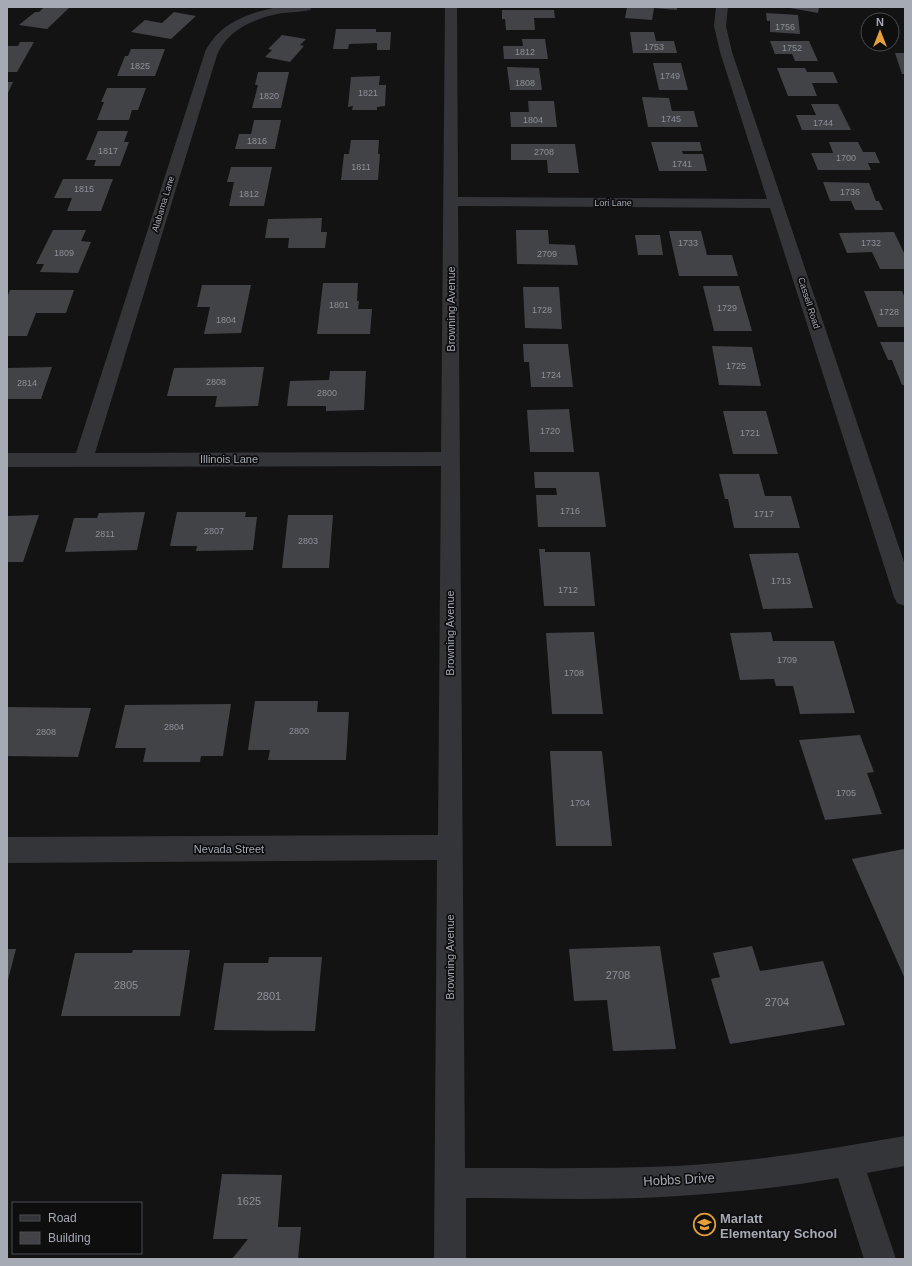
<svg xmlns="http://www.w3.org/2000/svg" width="912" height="1266" font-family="Helvetica,sans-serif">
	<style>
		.building { fill: #424347 }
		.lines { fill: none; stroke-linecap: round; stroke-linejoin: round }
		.minor { fill: #343539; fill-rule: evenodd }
		.labels { text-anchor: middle; stroke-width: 3.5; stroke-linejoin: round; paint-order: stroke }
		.number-label { font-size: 9px; fill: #8c9099 }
		.far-street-label { font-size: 9px; fill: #a5aab4; stroke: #0e0e0f }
		.street-label { font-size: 11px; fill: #a5aab4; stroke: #0e0e0f }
		.near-number-label { font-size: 11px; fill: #8c9099 }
		.near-street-label { font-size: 13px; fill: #a5aab4; stroke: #0e0e0f }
		.near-poi-label { font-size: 13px; font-weight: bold; fill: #a5aab4; stroke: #0e0e0f; text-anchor: start }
	</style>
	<rect width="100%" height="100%" fill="#131314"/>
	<!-- building -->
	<path class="building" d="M 44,7 L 69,8 L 47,29 L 19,25 L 35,12 L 39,12 Z
		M 627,7 L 677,7 L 677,10 L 654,8 L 652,20 L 625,18 Z
		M 790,7 L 819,7 L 818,13 L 790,8 Z
		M 502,10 L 554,10 L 555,18 L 534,18 L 535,30 L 506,30 L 505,19 L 502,19 Z
		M 174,12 L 196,16 L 171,39 L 131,32 L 145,20 L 162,23 Z
		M 766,13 L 798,15 L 800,34 L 770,32 L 770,21 L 767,21 Z
		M 336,29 L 376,29 L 376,32 L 391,32 L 390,50 L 377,50 L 377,43 L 349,44 L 348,49 L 333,49 Z
		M 630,32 L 654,32 L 656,41 L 674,41 L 677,53 L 633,53 Z
		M 282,35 L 306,39 L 300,45 L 304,46 L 290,62 L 265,57 L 272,50 L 268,49 Z
		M 522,39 L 545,39 L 548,59 L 504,59 L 503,46 L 523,46 Z
		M 770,41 L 809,41 L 818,61 L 795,61 L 792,54 L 775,54 Z
		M 20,42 L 34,42 L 17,72 L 7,72 L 7,46 L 18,46 Z
		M 131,49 L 165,49 L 155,76 L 117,76 L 125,56 L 128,56 Z
		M 895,53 L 905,53 L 905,74 L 902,74 Z
		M 653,63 L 681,63 L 688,90 L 659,90 Z
		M 507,67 L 539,68 L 542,90 L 510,90 Z
		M 777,68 L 805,68 L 807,72 L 833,72 L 838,83 L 812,83 L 817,96 L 788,96 Z
		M 258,72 L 289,72 L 281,108 L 252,108 L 258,85 L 255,85 Z
		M 380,76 L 379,85 L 386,85 L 385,106 L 377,107 L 377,110 L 352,110 L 353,106 L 348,107 L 351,77 Z
		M 7,82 L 13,82 L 7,95 Z
		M 107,88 L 146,88 L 138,110 L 132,110 L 129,120 L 97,120 L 104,102 L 101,102 Z
		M 642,97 L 669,98 L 672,111 L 694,111 L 698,127 L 648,127 Z
		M 528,101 L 554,101 L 557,127 L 511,127 L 510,112 L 529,112 Z
		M 811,104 L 838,104 L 851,130 L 802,130 L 796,115 L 816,115 Z
		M 254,120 L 281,120 L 275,149 L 235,149 L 239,134 L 251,134 Z
		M 98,131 L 128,131 L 124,142 L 129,142 L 120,166 L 94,166 L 96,160 L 86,160 Z
		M 351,140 L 379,140 L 378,154 L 380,154 L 378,180 L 341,180 L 344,154 L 349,154 Z
		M 651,142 L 700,142 L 702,151 L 682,151 L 683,154 L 703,154 L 707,171 L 659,171 Z
		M 829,142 L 858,142 L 863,152 L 875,152 L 880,163 L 868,163 L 871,170 L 818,170 L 811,153 L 833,153 Z
		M 511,144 L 575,144 L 579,173 L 548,173 L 547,160 L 511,160 Z
		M 231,167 L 272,167 L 264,206 L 229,206 L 234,182 L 227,182 Z
		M 63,179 L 113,179 L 101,211 L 67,211 L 72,198 L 54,198 Z
		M 823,182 L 869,183 L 876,201 L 879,201 L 883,210 L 855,210 L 851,201 L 830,201 Z
		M 322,218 L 321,232 L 327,232 L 325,248 L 288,248 L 289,238 L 265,238 L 268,219 Z
		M 53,230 L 86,230 L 81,241 L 91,242 L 78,273 L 40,272 L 44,264 L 36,264 Z
		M 516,230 L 548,230 L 549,244 L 575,245 L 578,265 L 517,264 Z
		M 669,231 L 701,231 L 707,255 L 732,255 L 738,276 L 679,276 Z
		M 894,232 L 905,255 L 905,269 L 880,269 L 872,252 L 847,253 L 839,233 Z
		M 635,235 L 660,235 L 663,255 L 638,255 Z
		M 323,283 L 358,283 L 357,301 L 359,301 L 358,309 L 372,309 L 370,334 L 317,334 Z
		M 202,285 L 251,285 L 241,333 L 204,334 L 210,307 L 197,307 Z
		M 703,286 L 739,286 L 752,331 L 714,331 Z
		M 523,287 L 559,287 L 562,329 L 525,328 Z
		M 10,290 L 74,290 L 66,313 L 36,313 L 27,336 L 7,336 L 7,298 Z
		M 864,291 L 902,291 L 905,298 L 905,327 L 878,327 Z
		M 880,342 L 905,342 L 905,385 L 902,385 L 892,360 L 888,360 Z
		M 523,344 L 568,344 L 573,387 L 531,387 L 529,362 L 524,362 Z
		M 712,346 L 752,347 L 761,386 L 719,385 Z
		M 52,367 L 41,399 L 7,399 L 7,368 Z
		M 264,367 L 258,406 L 215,407 L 217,396 L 167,396 L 174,368 Z
		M 330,371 L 366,371 L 364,410 L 326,411 L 326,406 L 287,406 L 290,381 L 329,380 Z
		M 569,409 L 574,452 L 530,452 L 527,410 Z
		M 723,411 L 766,411 L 778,454 L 733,454 Z
		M 534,472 L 599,472 L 606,527 L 538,527 L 536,495 L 557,495 L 556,488 L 535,488 Z
		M 719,474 L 759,474 L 765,496 L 791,496 L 800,528 L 734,528 L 728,499 L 725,499 Z
		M 145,512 L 137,550 L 65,552 L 74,518 L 97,518 L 99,513 Z
		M 177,512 L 246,512 L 245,517 L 257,517 L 253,550 L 196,551 L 197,546 L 170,546 Z
		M 39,515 L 23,562 L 7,562 L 7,516 Z
		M 288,515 L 333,515 L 329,568 L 282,568 Z
		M 539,549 L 545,549 L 545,552 L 590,552 L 595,606 L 544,606 Z
		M 798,553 L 813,608 L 763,609 L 749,554 Z
		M 594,632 L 603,714 L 552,714 L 546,633 Z
		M 771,632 L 773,641 L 834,641 L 855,713 L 800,714 L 793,686 L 776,686 L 774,679 L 740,680 L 730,633 Z
		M 255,701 L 318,701 L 317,712 L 349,712 L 346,760 L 268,760 L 270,750 L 248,750 Z
		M 231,704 L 223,756 L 201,756 L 200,762 L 143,762 L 146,748 L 115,748 L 125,705 Z
		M 7,707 L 91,708 L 78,757 L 7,756 Z
		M 860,735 L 874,772 L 867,773 L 882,814 L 825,820 L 799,740 Z
		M 550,751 L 602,751 L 612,846 L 556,846 Z
		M 904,849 L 905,851 L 905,979 L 852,859 Z
		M 660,946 L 676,1049 L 613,1051 L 607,1000 L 574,1001 L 569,949 Z
		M 752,946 L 760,971 L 823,961 L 845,1025 L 730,1044 L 711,979 L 720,977 L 713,953 Z
		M 7,949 L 16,949 L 8,980 L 7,980 Z
		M 133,950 L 190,950 L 180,1016 L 61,1016 L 75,953 L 132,953 Z
		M 269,957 L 322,957 L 315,1031 L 214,1030 L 224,963 L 268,963 Z
		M 222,1174 L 282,1175 L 278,1227 L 301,1227 L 298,1259 L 232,1259 L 248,1239 L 213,1239 Z"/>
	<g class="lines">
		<!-- minor -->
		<path class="minor" d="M 278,7 L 312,7 L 310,10 C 301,12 292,12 282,13 C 256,18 228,29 217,55 L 95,453 L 441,452 L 445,7 L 457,7 L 458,197 L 767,199 L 720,52 L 714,26 L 716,7 L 728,7 L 726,26 L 732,52 L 905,565 L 905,606 L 897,603 L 894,597 L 770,208 L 458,206 L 465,1168 C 536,1168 607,1169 677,1166 C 754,1162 830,1149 905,1136 L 905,1166 L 867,1173 L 896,1259 L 864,1259 L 838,1178 C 785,1187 732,1193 678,1196 C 608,1201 536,1198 466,1198 L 466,1259 L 434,1259 L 437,860 L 7,863 L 7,837 L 438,835 L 441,466 L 7,467 L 7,453 L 76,453 L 205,52 C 219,23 248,13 278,7 Z"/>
	</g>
	<!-- icons -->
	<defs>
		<symbol id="school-ring" viewBox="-11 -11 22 22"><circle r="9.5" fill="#0e0e0f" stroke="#e5a03a" stroke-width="1.5"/><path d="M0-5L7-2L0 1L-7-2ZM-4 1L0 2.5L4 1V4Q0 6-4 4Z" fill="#e5a03a"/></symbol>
	</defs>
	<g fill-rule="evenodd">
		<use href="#school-ring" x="692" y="1212" width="25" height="25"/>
	</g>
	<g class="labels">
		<!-- number labels -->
		<g class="number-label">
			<text x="785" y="30">1756</text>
			<text x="654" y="50">1753</text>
			<text x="792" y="51">1752</text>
			<text x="525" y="55">1812</text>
			<text x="140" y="69">1825</text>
			<text x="670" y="79">1749</text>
			<text x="525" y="86">1808</text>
			<text x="368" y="96">1821</text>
			<text x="269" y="99">1820</text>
			<text x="671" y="122">1745</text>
			<text x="533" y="123">1804</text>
			<text x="823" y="126">1744</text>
			<text x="257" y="144">1816</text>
			<text x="108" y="154">1817</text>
			<text x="544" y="155">2708</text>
			<text x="846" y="161">1700</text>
			<text x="682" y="167">1741</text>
			<text x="361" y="170">1811</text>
			<text x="84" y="192">1815</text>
			<text x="850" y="195">1736</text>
			<text x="249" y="197">1812</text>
			<text x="688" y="246">1733</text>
			<text x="871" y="246">1732</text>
			<text x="64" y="256">1809</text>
			<text x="547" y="257">2709</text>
			<text x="339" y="308">1801</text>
			<text x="727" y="311">1729</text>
			<text x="542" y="313">1728</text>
			<text x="889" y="315">1728</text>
			<text x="226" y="323">1804</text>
			<text x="736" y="369">1725</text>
			<text x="551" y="378">1724</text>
			<text x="216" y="385">2808</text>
			<text x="27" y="386">2814</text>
			<text x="327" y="396">2800</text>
			<text x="550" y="434">1720</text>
			<text x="750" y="436">1721</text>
			<text x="570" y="514">1716</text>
			<text x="764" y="517">1717</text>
			<text x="214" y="534">2807</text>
			<text x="105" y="537">2811</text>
			<text x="308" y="544">2803</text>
			<text x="781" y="584">1713</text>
			<text x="568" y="593">1712</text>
			<text x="787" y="663">1709</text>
			<text x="574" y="676">1708</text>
			<text x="174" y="730">2804</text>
			<text x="299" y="734">2800</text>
			<text x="46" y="735">2808</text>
			<text x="846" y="796">1705</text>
			<text x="580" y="806">1704</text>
		</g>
		<!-- far-street labels -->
		<g class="far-street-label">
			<text x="613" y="206">Lori Lane</text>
			<text transform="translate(163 204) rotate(-73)" y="3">Alabama Lane</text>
			<text transform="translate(809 303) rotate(72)" y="3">Cassell Road</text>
		</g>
		<!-- street labels -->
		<g class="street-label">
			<text transform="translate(451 309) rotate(-90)" y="4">Browning Avenue</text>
			<text x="229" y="463">Illinois Lane</text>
			<text transform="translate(450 633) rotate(-90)" y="4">Browning Avenue</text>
			<text x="229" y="853">Nevada Street</text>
			<text transform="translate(450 957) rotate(-90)" y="4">Browning Avenue</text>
		</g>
		<!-- near-number labels -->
		<g class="near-number-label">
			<text x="618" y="979">2708</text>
			<text x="126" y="989">2805</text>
			<text x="269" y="1000">2801</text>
			<text x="777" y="1006">2704</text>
			<text x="249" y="1205">1625</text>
		</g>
		<!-- near-street labels -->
		<g class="near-street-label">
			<text transform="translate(679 1179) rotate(-3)" y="5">Hobbs Drive</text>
		</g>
		<!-- near-poi labels -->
		<g class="near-poi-label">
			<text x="720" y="1223">Marlatt<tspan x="720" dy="15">Elementary School</tspan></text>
		</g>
	</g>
	<!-- border -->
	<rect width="912" height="1266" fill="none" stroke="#a5aab4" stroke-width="16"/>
	<!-- legend -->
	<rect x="12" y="1202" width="130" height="52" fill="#0e0e0f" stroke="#4a4c51"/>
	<rect x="20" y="1215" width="20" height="6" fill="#343539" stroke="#4a4c51"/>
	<text x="48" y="1222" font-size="12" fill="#a5aab4">Road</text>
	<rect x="20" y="1232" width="20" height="12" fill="#424347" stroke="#4a4c51"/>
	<text x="48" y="1242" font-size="12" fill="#a5aab4">Building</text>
	<!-- north arrow -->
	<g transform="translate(880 32)"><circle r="19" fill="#0e0e0f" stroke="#4a4c51"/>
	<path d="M0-3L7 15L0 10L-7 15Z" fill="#e5a03a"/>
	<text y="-6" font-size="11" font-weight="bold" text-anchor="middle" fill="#a5aab4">N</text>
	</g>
</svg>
